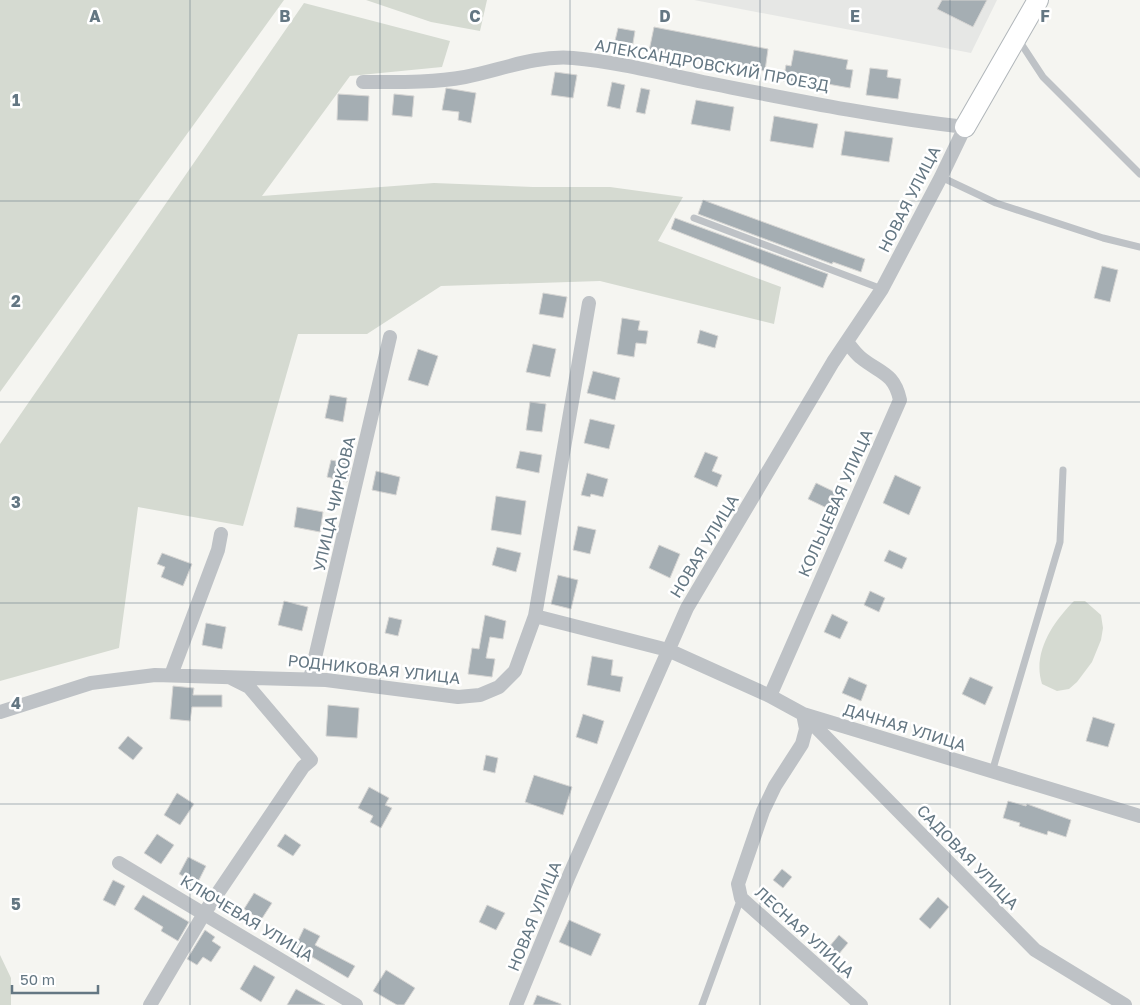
<svg xmlns="http://www.w3.org/2000/svg" width="1140" height="1005" font-family="'Golos Text',sans-serif">
	<style>
		.built { fill: #e6e7e5 }
		.green { fill: #d5dad1 }
		.building { fill: #a5aeb3; stroke: #d7d6d4 }
		.lines { fill: none; stroke-linecap: round; stroke-linejoin: round }
		.secondary-casing { stroke: #b0b6ba; stroke-width: 22 }
		.lane { stroke: #bec2c6; stroke-width: 7 }
		.street { stroke: #bec2c6; stroke-width: 14 }
		.secondary { stroke: #fff; stroke-width: 20 }
		.grid { fill: none; stroke: #647783; stroke-width: 1; stroke-opacity: 0.55 }
		.labels { text-anchor: middle; stroke-width: 5; stroke-linejoin: round; paint-order: stroke }
		.street-label { font-size: 16px; fill: #647783; stroke: #fff }
		.grid-label { font-size: 16px; text-anchor: middle; font-weight: bold; fill: #647783; stroke: #fff; stroke-width: 5; stroke-linejoin: round; paint-order: stroke }
	</style>
	<rect width="100%" height="100%" fill="#f5f5f1"/>
	<!-- built -->
	<path class="built" d="M 694,0 L 997,0 L 971,53 Z"/>
	<!-- green -->
	<path class="green" d="M 0,0 L 284,0 L 0,392 Z
		M 366,0 L 487,0 L 480,31 L 431,22 Z
		M 304,3 L 450,41 L 442,67 L 350,76 L 262,196 L 434,183 L 533,187 L 610,187 L 683,197 L 658,241 L 781,287 L 774,324 L 600,281 L 441,286 L 367,334 L 298,334 L 243,526 L 138,507 L 119,648 L 0,681 L 0,444 Z
		M 1074,601 L 1085,601 L 1101,615 L 1103,628 L 1101,640 L 1092,662 L 1077,682 L 1069,689 L 1057,691 L 1042,684 C 1032,653 1053,622 1074,601 Z
		M 0,955 L 11,978 L 11,1005 L 0,1005 Z"/>
	<!-- building -->
	<path class="building" d="M 942,0 L 987,0 L 973,27 L 937,9 Z
		M 654,27 L 768,49 L 765,71 L 730,67 L 649,51 Z
		M 618,28 L 635,31 L 632,49 L 614,45 Z
		M 794,50 L 848,60 L 846,69 L 853,70 L 850,88 L 794,78 L 794,83 L 783,81 L 786,65 L 791,66 Z
		M 870,68 L 888,70 L 887,77 L 901,79 L 898,99 L 866,95 Z
		M 555,72 L 577,75 L 573,98 L 551,95 Z
		M 612,82 L 625,85 L 620,109 L 607,106 Z
		M 446,88 L 476,93 L 471,123 L 458,120 L 459,112 L 442,110 Z
		M 641,88 L 650,90 L 645,114 L 636,112 Z
		M 338,94 L 369,96 L 368,121 L 337,120 Z
		M 394,94 L 414,96 L 412,117 L 392,115 Z
		M 696,100 L 734,107 L 730,131 L 691,124 Z
		M 774,116 L 818,124 L 813,148 L 770,141 Z
		M 845,131 L 893,138 L 889,162 L 841,155 Z
		M 703,200 L 865,259 L 861,272 L 833,262 L 832,264 L 698,214 Z
		M 675,218 L 828,274 L 823,288 L 671,229 Z
		M 1102,266 L 1118,270 L 1110,302 L 1094,298 Z
		M 543,293 L 567,297 L 563,318 L 539,314 Z
		M 622,318 L 640,321 L 638,330 L 648,331 L 646,344 L 636,343 L 634,357 L 617,354 Z
		M 700,330 L 718,336 L 715,348 L 697,343 Z
		M 533,344 L 556,349 L 550,377 L 526,372 Z
		M 418,349 L 438,356 L 428,386 L 408,380 Z
		M 593,371 L 620,378 L 615,400 L 587,393 Z
		M 330,395 L 347,398 L 343,422 L 325,418 Z
		M 530,402 L 546,404 L 542,432 L 526,430 Z
		M 590,419 L 615,425 L 609,449 L 584,443 Z
		M 520,451 L 542,455 L 539,473 L 516,468 Z
		M 705,452 L 718,457 L 712,471 L 722,475 L 717,487 L 694,477 Z
		M 331,460 L 351,464 L 347,482 L 327,477 Z
		M 376,471 L 400,477 L 396,495 L 372,490 Z
		M 587,473 L 608,479 L 603,497 L 591,494 L 590,497 L 581,495 Z
		M 895,475 L 921,487 L 909,515 L 883,503 Z
		M 816,483 L 843,496 L 835,512 L 808,499 Z
		M 496,496 L 526,501 L 521,535 L 491,530 Z
		M 297,507 L 323,512 L 320,532 L 294,527 Z
		M 578,526 L 596,530 L 590,554 L 573,550 Z
		M 659,545 L 680,554 L 670,578 L 649,568 Z
		M 497,547 L 521,553 L 516,572 L 492,565 Z
		M 889,550 L 907,558 L 902,569 L 884,561 Z
		M 162,553 L 192,564 L 183,586 L 161,577 L 165,567 L 157,564 Z
		M 558,575 L 578,580 L 571,609 L 551,604 Z
		M 870,591 L 885,598 L 879,612 L 864,605 Z
		M 284,601 L 308,607 L 302,631 L 278,625 Z
		M 832,614 L 848,622 L 840,639 L 824,632 Z
		M 485,615 L 506,621 L 503,639 L 490,637 L 486,658 L 495,659 L 492,677 L 468,674 L 472,648 L 479,649 Z
		M 389,617 L 402,620 L 398,636 L 385,633 Z
		M 206,623 L 226,627 L 222,649 L 202,645 Z
		M 592,656 L 613,660 L 611,675 L 623,677 L 620,692 L 587,685 Z
		M 849,677 L 867,685 L 861,701 L 842,693 Z
		M 970,677 L 993,687 L 985,705 L 962,694 Z
		M 173,686 L 194,688 L 193,695 L 222,695 L 222,707 L 192,707 L 190,721 L 170,719 Z
		M 328,705 L 359,708 L 357,738 L 326,736 Z
		M 583,714 L 604,721 L 597,744 L 576,737 Z
		M 1093,717 L 1115,724 L 1108,747 L 1086,741 Z
		M 128,736 L 143,748 L 133,760 L 118,748 Z
		M 486,755 L 498,758 L 495,773 L 483,770 Z
		M 534,775 L 572,787 L 563,815 L 525,802 Z
		M 369,787 L 389,798 L 385,805 L 392,808 L 381,828 L 370,822 L 373,816 L 358,808 Z
		M 177,793 L 194,804 L 180,825 L 164,815 Z
		M 1008,801 L 1026,806 L 1027,804 L 1071,820 L 1066,837 L 1048,831 L 1047,835 L 1019,826 L 1020,823 L 1003,818 Z
		M 157,834 L 174,845 L 161,864 L 144,853 Z
		M 285,834 L 301,845 L 293,856 L 277,846 Z
		M 188,857 L 206,866 L 197,884 L 179,874 Z
		M 782,869 L 792,877 L 783,888 L 773,880 Z
		M 113,880 L 125,886 L 115,906 L 103,900 Z
		M 254,893 L 272,903 L 261,920 L 244,909 Z
		M 143,895 L 189,922 L 178,941 L 161,931 L 163,927 L 134,909 Z
		M 938,897 L 949,907 L 930,929 L 919,919 Z
		M 487,905 L 505,913 L 496,930 L 479,922 Z
		M 569,920 L 601,934 L 591,956 L 559,942 Z
		M 304,928 L 320,936 L 315,945 L 355,966 L 348,978 L 295,947 Z
		M 205,930 L 215,937 L 212,941 L 221,947 L 211,962 L 203,957 L 197,965 L 187,959 Z
		M 839,935 L 848,943 L 838,955 L 829,947 Z
		M 254,965 L 275,977 L 261,1002 L 240,989 Z
		M 386,970 L 415,988 L 404,1005 L 397,1005 L 373,991 Z
		M 296,989 L 325,1005 L 287,1005 Z
		M 537,995 L 561,1004 L 561,1005 L 533,1005 Z"/>
	<g class="lines">
		<defs>
			<path id="secondary" d="M 965,127 L 1038,0"/>
		</defs>
		<!-- secondary casing -->
		<use href="#secondary" class="secondary-casing"/>
		<!-- lane -->
		<path class="lane" d="M 1018,39 L 1043,77 L 1140,174
			M 941,177 L 996,203 L 1103,238 L 1140,247
			M 694,218 L 882,289
			M 992,772 L 1060,542 L 1063,470
			M 702,1005 L 741,898"/>
		<!-- street -->
		<path class="street" d="M 363,82 C 396,82 432,83 465,77 C 501,70 535,55 573,58 C 617,62 660,73 703,82 C 790,99 877,117 965,127 L 941,177 L 882,289 L 833,362 L 687,608 L 568,878 L 516,1005
			M 535,616 L 668,650 L 770,696 L 803,714 L 1140,816
			M 171,675 L 218,550 L 221,534
			M 310,679 L 390,337
			M 770,696 L 900,400 C 894,372 879,373 860,357 C 855,353 851,347 847,342
			M 0,712 L 91,683 L 155,675 L 326,680 L 458,697 L 480,695 L 499,687 L 515,671 L 535,616 L 589,303
			M 803,714 L 806,729 L 802,744 L 775,786 L 763,811 L 738,884 L 741,898 L 861,1005
			M 805,716 L 1035,950 L 1125,1005
			M 119,863 L 356,1005
			M 150,1005 L 205,912 L 303,767 L 311,760 L 249,687 L 231,678"/>
		<!-- secondary -->
		<use href="#secondary" class="secondary"/>
	</g>
	<!-- grid -->
	<path class="grid" d="M 190,0 L 190,1005M 380,0 L 380,1005M 570,0 L 570,1005M 760,0 L 760,1005M 950,0 L 950,1005M 0,201 L 1140,201M 0,402 L 1140,402M 0,603 L 1140,603M 0,804 L 1140,804"/>
	<g class="labels">
		<!-- street labels -->
		<g class="street-label">
			<text transform="translate(712 65) rotate(10)" y="6">АЛЕКСАНДРОВСКИЙ ПРОЕЗД</text>
			<text transform="translate(909 199) rotate(-63)" y="6">НОВАЯ УЛИЦА</text>
			<text transform="translate(835 503) rotate(-66)" y="6">КОЛЬЦЕВАЯ УЛИЦА</text>
			<text transform="translate(334 504) rotate(-77)" y="6">УЛИЦА ЧИРКОВА</text>
			<text transform="translate(704 546) rotate(-59)" y="6">НОВАЯ УЛИЦА</text>
			<text transform="translate(374 669) rotate(6)" y="6">РОДНИКОВАЯ УЛИЦА</text>
			<text transform="translate(905 727) rotate(17)" y="6">ДАЧНАЯ УЛИЦА</text>
			<text transform="translate(968 857) rotate(46)" y="6">САДОВАЯ УЛИЦА</text>
			<text transform="translate(534 916) rotate(-68)" y="6">НОВАЯ УЛИЦА</text>
			<text transform="translate(247 918) rotate(31)" y="6">КЛЮЧЕВАЯ УЛИЦА</text>
			<text transform="translate(805 932) rotate(42)" y="6">ЛЕСНАЯ УЛИЦА</text>
		</g>
	</g>
	<g class="grid-label">
		<text x="95" y="22">A</text>
		<text x="285" y="22">B</text>
		<text x="475" y="22">C</text>
		<text x="665" y="22">D</text>
		<text x="855" y="22">E</text>
		<text x="1045" y="22">F</text>
		<text x="16" y="106">1</text>
		<text x="16" y="307">2</text>
		<text x="16" y="508">3</text>
		<text x="16" y="709">4</text>
		<text x="16" y="910">5</text>
	</g>
	<!-- scale -->
	<path d="M12 985v8h86v-8" fill="none" stroke="#647783" stroke-width="2.5"/>
	<text x="20" y="985" font-size="15" fill="#647783" stroke="#ffffff" stroke-width="4" paint-order="stroke">50 m</text>
</svg>
